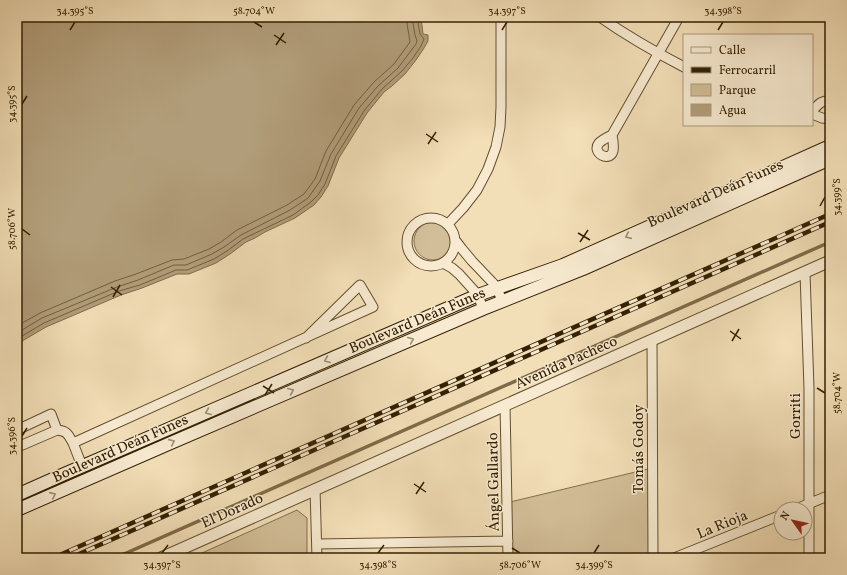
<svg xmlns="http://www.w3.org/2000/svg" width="847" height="575" font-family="Vollkorn,serif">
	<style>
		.green { fill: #d2be98; stroke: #826f4d }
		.water { fill: #b19d79; stroke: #7f6b49 }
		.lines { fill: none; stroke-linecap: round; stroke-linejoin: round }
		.shore { stroke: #725e3e; stroke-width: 1 }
		.stream { stroke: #7f6b49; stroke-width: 3.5 }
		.minor-casing { stroke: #63502f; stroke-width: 11 }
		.tertiary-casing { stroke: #63502f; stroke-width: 13 }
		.secondary-casing { stroke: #332002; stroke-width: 14 }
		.minor { stroke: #f7ead0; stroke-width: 9 }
		.tertiary { stroke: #f7ead0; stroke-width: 11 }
		.secondary { stroke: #f7ead0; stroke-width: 12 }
		.rail-casing { stroke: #332002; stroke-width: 4.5 }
		.rail { stroke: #f7ead0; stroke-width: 3; stroke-dasharray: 9; stroke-linecap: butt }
		.oneway { stroke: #9f8f73 }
		.ticks { fill: none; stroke: #332002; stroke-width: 1.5 }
		.labels { text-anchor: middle; stroke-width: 3; stroke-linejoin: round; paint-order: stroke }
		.street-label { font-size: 15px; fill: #332002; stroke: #f7ead0 }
		.neatline { fill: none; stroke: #332002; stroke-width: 1.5 }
		.ticks-label { font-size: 10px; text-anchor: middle; fill: #332002 }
	</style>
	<rect width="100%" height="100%" fill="#f2deb7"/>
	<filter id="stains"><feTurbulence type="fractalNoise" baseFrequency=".005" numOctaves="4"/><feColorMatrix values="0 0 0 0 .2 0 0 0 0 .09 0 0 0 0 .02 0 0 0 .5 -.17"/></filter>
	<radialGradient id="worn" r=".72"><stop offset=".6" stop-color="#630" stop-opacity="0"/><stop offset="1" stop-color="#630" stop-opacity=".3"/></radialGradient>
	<!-- green -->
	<path class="green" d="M414 241a19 19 0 1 1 38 0a19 19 0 1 1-38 0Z
		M 648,469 L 650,558 L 511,558 L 510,502 Z
		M 297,510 L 307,518 L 307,558 L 191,558 Z"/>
	<!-- water -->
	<path class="water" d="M 17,17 L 421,17 L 423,34 L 428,35 L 428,41 L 424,48 L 416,60 L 405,74 L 392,86 L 384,92 L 367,113 L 362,121 L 339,158 L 328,186 L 321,197 L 314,205 L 295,218 L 265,232 L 255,238 L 246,242 L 230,254 L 216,263 L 189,274 L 177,274 L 142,288 L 121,295 L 46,327 L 17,344 Z"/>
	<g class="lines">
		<!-- shore -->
		<path class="shore" d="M 17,326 L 40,313 L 115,281 L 136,274 L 172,260 L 184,259 L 209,249 L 221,242 L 237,230 L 287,205 L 304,194 L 315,179 L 326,151 L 354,105 L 374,82 L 394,64 L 410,42 L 406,17
			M 17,333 L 42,318 L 117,287 L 138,280 L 174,265 L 186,265 L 212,254 L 224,247 L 241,235 L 290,210 L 308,198 L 320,181 L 331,154 L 359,108 L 378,86 L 398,68 L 416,44 L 417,41 L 415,35 L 412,17
			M 17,339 L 44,323 L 119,291 L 140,285 L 176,270 L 187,270 L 214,259 L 227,251 L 243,239 L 293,215 L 311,202 L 318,195 L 325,184 L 336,156 L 364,111 L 382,89 L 402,71 L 413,58 L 421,46 L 424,39 L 420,34 L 417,17"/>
		<!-- stream -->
		<path class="stream" d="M 115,558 L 830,242"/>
		<defs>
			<path id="minor" d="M 600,17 C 627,36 655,52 684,67
				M 812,111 C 817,106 822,99 830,101
				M 812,114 L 822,118 L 830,119
				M 612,135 L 679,17
				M 612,135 C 613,140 614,146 613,151 C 610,163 591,153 599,143 C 602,140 608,137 612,135 Z
				M407 242a24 24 0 1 1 48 0a24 24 0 1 1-48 0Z
				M 448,224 L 463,208 L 477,190 L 488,169 L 496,147 L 500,127 L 501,107 L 501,17
				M 455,240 L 462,249 L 472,261 L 492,282 L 497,288 L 502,301
				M 443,263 L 452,268 L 459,274 L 478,295 L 483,309
				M 805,273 L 809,388 L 809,558
				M 652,340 L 653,558
				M 505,405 L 508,558
				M 17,430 L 51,414 L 57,430
				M 17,440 L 20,446 L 57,430 C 68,431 68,435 73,443 L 373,307 L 360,285 L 306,338
				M 73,443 L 82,466
				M 315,489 L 317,558
				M 796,509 L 830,495
				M 317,544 L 508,541
				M 674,558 L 781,515"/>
			<path id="tertiary" d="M 161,558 L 830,261"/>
			<path id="secondary" d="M 17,495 L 62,475 L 478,295 L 563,265 L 830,146
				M 17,510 L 173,442 L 483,309 L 583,269 L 830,159"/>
		</defs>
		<!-- minor casing -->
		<use href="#minor" class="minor-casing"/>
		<!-- tertiary casing -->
		<use href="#tertiary" class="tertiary-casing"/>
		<!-- secondary casing -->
		<use href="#secondary" class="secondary-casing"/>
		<!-- minor -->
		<use href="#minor" class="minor"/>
		<!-- tertiary -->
		<use href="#tertiary" class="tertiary"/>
		<!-- secondary -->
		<use href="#secondary" class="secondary"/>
		<defs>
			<path id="rail" d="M 53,558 L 830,214
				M 70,558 L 830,222"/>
		</defs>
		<!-- rail casing -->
		<use href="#rail" class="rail-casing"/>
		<!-- rail -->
		<use href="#rail" class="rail"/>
	</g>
	<!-- one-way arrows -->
	<defs><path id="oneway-chevron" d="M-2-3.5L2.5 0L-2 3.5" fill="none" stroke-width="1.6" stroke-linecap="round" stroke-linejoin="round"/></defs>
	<g class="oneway">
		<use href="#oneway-chevron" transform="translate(628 236) rotate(156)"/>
		<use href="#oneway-chevron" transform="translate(411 340) rotate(-23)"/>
		<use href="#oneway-chevron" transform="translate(327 360) rotate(157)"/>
		<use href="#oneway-chevron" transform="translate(291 391) rotate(-23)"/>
		<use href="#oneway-chevron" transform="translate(208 412) rotate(157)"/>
		<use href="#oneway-chevron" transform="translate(172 442) rotate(-24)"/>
		<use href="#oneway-chevron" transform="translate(53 495) rotate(-24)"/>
	</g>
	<!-- ticks -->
	<path class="ticks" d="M 254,22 L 262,27M 70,30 L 75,22M 502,30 L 507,22M 718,30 L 723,22M 274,35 L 286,43M 276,45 L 284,33M 22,104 L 27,96M 426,134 L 438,142M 428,144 L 436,132M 820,206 L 825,197M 22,229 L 30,235M 578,233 L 590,240M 580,242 L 588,230M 111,287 L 122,295M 113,297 L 120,285M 730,331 L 741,339M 732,341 L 739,329M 263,386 L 274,393M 817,388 L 825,393M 265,395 L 272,384M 22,436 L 27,428M 414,484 L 426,492M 416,494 L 424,482M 512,548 L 520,553M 162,553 L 168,545M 378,553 L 384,545M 594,553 L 599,545"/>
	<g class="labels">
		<!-- street labels -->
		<g class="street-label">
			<text transform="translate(715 193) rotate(-24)" y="5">Boulevard Deán Funes</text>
			<text transform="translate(417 320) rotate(-23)" y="5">Boulevard Deán Funes</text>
			<text transform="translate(566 362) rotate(-24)" y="5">Avenida Pacheco</text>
			<text transform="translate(795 416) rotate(-90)" y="5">Gorriti</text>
			<text transform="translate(120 448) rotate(-24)" y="5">Boulevard Deán Funes</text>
			<text transform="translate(638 449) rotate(-90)" y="5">Tomás Godoy</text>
			<text transform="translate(493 482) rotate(-91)" y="5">Ángel Gallardo</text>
			<text transform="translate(232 510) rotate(-24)" y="5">El Dorado</text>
			<text transform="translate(722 524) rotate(-22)" y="5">La Rioja</text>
		</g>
	</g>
	<!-- margin -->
	<rect width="847" height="575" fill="none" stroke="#f2deb7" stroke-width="44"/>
	<!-- legend -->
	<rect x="683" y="34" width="130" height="92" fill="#f7ead0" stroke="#a9997e"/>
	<rect x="691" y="47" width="20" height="6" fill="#f7ead0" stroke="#a9997e"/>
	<text x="719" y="54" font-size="12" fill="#332002">Calle</text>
	<rect x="691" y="67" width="20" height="6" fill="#332002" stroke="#a9997e"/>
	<text x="719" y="74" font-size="12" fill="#332002">Ferrocarril</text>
	<rect x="691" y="84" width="20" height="12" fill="#d2be98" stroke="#a9997e"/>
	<text x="719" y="94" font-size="12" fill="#332002">Parque</text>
	<rect x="691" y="104" width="20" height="12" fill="#b19d79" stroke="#a9997e"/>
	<text x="719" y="114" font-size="12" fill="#332002">Agua</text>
	<!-- north arrow -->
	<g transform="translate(793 521) rotate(303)"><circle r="19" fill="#f7ead0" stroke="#a9997e"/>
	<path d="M0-3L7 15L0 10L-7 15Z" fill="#8f2418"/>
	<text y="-6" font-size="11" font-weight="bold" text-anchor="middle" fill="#332002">N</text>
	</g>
	<rect x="22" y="22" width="803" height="531" class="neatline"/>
	<g class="ticks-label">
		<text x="75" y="14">34.395°S</text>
		<text x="254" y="14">58.704°W</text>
		<text x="507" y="14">34.397°S</text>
		<text x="723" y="14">34.398°S</text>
		<text transform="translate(11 104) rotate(-90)" y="4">34.395°S</text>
		<text transform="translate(836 197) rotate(-90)" y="4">34.399°S</text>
		<text transform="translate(11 229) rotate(-90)" y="4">58.706°W</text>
		<text transform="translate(836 393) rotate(-90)" y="4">58.704°W</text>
		<text transform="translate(11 436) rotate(-90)" y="4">34.396°S</text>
		<text x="162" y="568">34.397°S</text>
		<text x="378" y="568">34.398°S</text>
		<text x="520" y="568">58.706°W</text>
		<text x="594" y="568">34.399°S</text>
	</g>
	<rect width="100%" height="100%" filter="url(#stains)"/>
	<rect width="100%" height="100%" fill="url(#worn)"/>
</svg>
